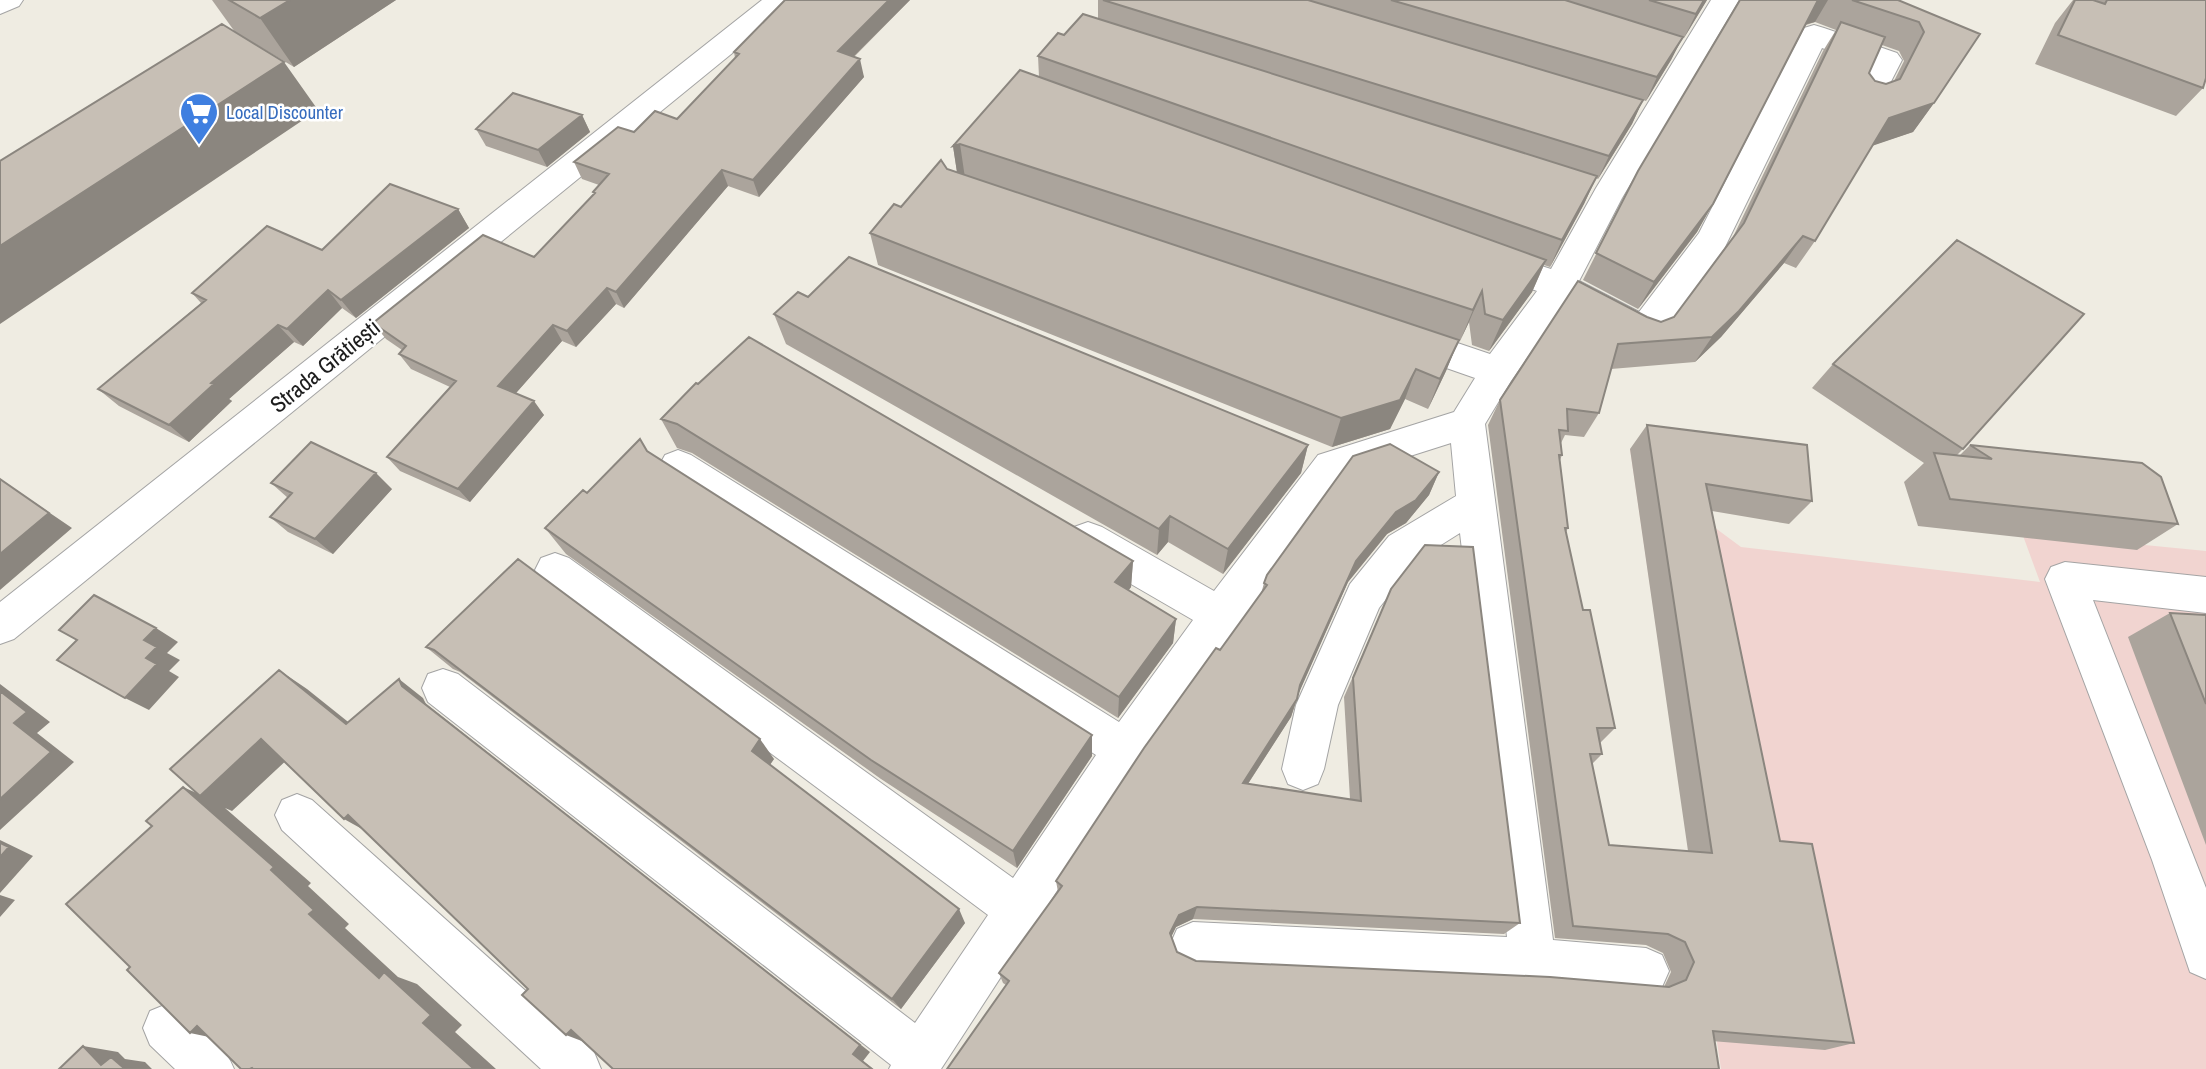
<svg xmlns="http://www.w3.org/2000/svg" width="2206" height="1069" font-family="'Archivo Narrow',sans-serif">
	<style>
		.commercial { fill: #f1d4d0 }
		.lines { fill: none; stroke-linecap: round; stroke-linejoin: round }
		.minor-casing { stroke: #a4a4a4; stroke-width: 2 }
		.minor { fill: #fff; fill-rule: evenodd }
		.wall { fill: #aba49c; fill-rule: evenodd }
		.shaded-wall { fill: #8b867f }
		.building { fill: #c7bfb5; stroke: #8b867f; stroke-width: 2 }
		.labels { text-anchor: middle; stroke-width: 5; stroke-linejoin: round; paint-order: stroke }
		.far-shop-label { font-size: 19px; fill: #366cbe; stroke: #fff; text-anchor: start }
		.street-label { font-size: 23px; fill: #1d1d1d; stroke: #fff }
	</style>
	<rect width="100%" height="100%" fill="#efece2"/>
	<!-- commercial -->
	<path class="commercial" d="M 1630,449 L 1676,454 L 1687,507 L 1741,547 L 2040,582 L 2022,533 L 2206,551 L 2206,1069 L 1721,1069 Z"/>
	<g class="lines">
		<defs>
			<path id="minor" d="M 0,0 L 23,0 L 19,6 L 0,14 Z
				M 762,0 L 794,0 L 790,6 L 14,639 L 0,644 L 0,602 Z
				M 1711,0 L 1739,0 L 1622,198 L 1579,281 L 1639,312 L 1699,233 L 1804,28 L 1814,25 L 1824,28 L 1897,53 L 1902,60 L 1878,107 L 1867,110 L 1856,107 L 1852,100 L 1870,65 L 1822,48 L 1724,249 L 1656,341 L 1644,345 L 1632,341 L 1564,304 L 1511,381 L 1485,424 L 1553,940 L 1646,948 L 1662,955 L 1669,971 L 1662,987 L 1646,994 L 1533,984 L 1193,968 L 1177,961 L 1170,945 L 1177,929 L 1193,922 L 1507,937 L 1460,533 L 1417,560 L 1379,608 L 1338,705 L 1324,769 L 1318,784 L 1303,790 L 1288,784 L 1282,769 L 1296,705 L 1350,584 L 1389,536 L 1456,496 L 1451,443 L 1344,477 L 1140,763 L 941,1069 L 889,1069 L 891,1065 L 428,702 L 422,688 L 428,674 L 443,669 L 458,674 L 915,1023 L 988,915 L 541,582 L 535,570 L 541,558 L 555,553 L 569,558 L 1013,878 L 1096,755 L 665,477 L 659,466 L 665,455 L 678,450 L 691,455 L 1119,722 L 1193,620 L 1074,551 L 1069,539 L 1074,527 L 1088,522 L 1102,527 L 1214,591 L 1318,455 L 1454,412 L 1475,378 L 1392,349 L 1387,339 L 1392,329 L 1404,325 L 1490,354 L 1537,291 L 1523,286 L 1518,277 L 1523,268 L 1535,264 L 1551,269 L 1596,188 Z
				M 2065,562 L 2206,577 L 2206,613 L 2093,600 L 2206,888 L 2206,979 L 2190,972 L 2152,860 L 2045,579 L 2051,567 Z
				M 297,794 L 312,800 L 594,1052 L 601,1069 L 541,1069 L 282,830 L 275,815 L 282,800 Z
				M 167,1004 C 194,1016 223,1041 234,1069 L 175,1069 L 150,1045 L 143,1028 L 150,1011 Z"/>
		</defs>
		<!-- minor casing -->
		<use href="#minor" class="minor-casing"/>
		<!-- minor -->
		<use href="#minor" class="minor"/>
	</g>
	<!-- wall -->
	<path class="wall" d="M 212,0 L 396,0 L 294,67 L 235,32 Z
		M 785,0 L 910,0 L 854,57 L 864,77 L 759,197 L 728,186 L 624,308 L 616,304 L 576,347 L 562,341 L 516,393 L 544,415 L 470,502 L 400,471 L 387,457 L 450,387 L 411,369 L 399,354 L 402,350 L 386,339 L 373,323 L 534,257 L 594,194 L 593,192 L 599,185 L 582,179 L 574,162 L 634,132 L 677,119 L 735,58 L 734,52 Z
		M 1098,0 L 1707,0 L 1684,38 L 1682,37 L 1671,60 L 1646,101 L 1643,100 L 1632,124 L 1598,179 L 1596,178 L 1584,204 L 1550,267 L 1544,265 L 1532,292 L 1489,351 L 1472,345 L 1469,322 L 1460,341 L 1458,341 L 1446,371 L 1428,409 L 1405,399 L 1390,429 L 1332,447 L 878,265 L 870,233 L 901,207 L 957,172 L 953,146 L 1039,77 L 1038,56 L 1064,35 L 1098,18 Z
		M 1740,0 L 1898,0 L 1980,34 L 1934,103 L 1913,132 L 1873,145 L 1815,241 L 1796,268 L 1784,263 L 1721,337 L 1695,362 L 1611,369 L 1599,413 L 1584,437 L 1565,435 L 1561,443 L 1562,455 L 1560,460 L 1568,528 L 1566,532 L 1583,610 L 1615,728 L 1600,743 L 1602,754 L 1592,764 L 1609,845 L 1688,851 L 1630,449 L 1647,425 L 1812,501 L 1789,524 L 1712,511 L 1780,841 L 1854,1043 L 1825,1050 L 1006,985 L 1003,983 L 999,973 L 1058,892 L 1056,881 L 1220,650 L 1261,594 L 1264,583 L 1439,472 L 1429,495 L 1406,523 L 1387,534 L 1348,582 L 1299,692 L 1291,717 L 1248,784 L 1350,799 L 1344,697 L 1391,589 L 1520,923 L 1504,934 L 1193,919 L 1176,927 L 1171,936 L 1177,952 L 1196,961 L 1664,987 L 1671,972 L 1663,953 L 1646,945 L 1555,938 L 1488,425 L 1500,400 L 1647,317 L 1661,322 L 1674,317 L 1732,239 L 1823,51 L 1836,30 L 1815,22 L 1806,25 L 1697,232 L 1638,309 L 1583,280 L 1638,171 ZM 1882,45 L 1899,51 L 1904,61 L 1894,81 L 1886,84 L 1875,81 L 1869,73 Z
		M 2073,0 L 2093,0 L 2097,1 L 2097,0 L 2206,0 L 2203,88 L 2176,116 L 2035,64 L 2055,23 Z
		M 582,115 L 590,132 L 547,167 L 486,146 L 476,129 Z
		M 458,209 L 469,228 L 356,318 L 342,308 L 303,346 L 294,342 L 229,399 L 232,401 L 189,442 L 119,406 L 98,389 L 201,303 L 192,293 L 322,250 Z
		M 808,297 L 1308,445 L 1301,473 L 1223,574 L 1168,542 L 1157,555 L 786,344 L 774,314 Z
		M 1833,364 L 1963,449 L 1956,456 L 1959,456 L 1970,445 L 2178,524 L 2137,550 L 1918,526 L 1904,482 L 1924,463 L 1812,388 Z
		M 698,384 L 1133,561 L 1131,587 L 1129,590 L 1176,619 L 1173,643 L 1118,718 L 692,453 L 677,448 L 661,419 Z
		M 647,451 L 1092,735 L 1092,756 L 1017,868 L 881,779 L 566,554 L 545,528 L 587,493 Z
		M 271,483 L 392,489 L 333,554 L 288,532 L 270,517 L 288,498 Z
		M 2170,613 L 2206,615 L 2206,845 L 2128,637 Z
		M 426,647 L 774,759 L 770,765 L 965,923 L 901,1009 L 460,672 L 453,669 Z"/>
	<!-- shaded-wall -->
	<path class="shaded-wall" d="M 290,0 L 396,0 L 294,67 L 260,18 Z
		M 889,0 L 910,0 L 842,68 L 838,51 Z
		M 1704,0 L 1707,0 L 1684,38 L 1696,14 Z
		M 1818,0 L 1828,0 L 1815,22 L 1803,25 Z
		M 1683,37 L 1671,60 L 1646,101 L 1657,77 Z
		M 860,59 L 864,77 L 759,197 L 753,180 Z
		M 284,62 L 318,110 L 0,324 L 0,246 Z
		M 1643,100 L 1632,124 L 1598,179 L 1609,156 Z
		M 1934,103 L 1913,132 L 1869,147 L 1889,118 Z
		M 582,115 L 590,132 L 547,167 L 538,150 Z
		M 960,144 L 965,178 L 958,179 L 953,146 Z
		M 722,170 L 728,186 L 624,308 L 616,292 Z
		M 1597,176 L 1584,204 L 1550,267 L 1562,240 Z
		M 1713,204 L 1697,232 L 1638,309 L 1654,282 Z
		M 458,209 L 469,228 L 356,318 L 341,300 Z
		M 1803,236 L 1784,263 L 1721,337 L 1695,362 L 1712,337 Z
		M 1546,260 L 1532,292 L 1489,351 L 1503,320 Z
		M 607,288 L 616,304 L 576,347 L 567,331 Z
		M 328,290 L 342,308 L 303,346 L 287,329 Z
		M 1482,291 L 1469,322 L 1460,341 L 1473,310 Z
		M 278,325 L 294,342 L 229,399 L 232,401 L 189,442 L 169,425 L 211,383 Z
		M 553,325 L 562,341 L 509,401 L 498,386 Z
		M 1459,340 L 1446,371 L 1428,409 L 1440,379 Z
		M 1416,369 L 1405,399 L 1390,429 L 1332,447 L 1341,418 Z
		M 534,401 L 544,415 L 470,502 L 458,489 Z
		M 1308,445 L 1301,473 L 1223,574 L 1228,549 Z
		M 1439,472 L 1429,495 L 1406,523 L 1387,534 L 1348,582 L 1294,704 L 1300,685 L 1356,561 L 1396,512 Z
		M 376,473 L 392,489 L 333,554 L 315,539 Z
		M 0,479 L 72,528 L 0,590 Z
		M 1170,516 L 1168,542 L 1157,555 L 1159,529 Z
		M 1133,561 L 1131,587 L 1115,607 L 1115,582 Z
		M 1176,619 L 1173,643 L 1118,718 L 1119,697 Z
		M 156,628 L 178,642 L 167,653 L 180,660 L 169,671 L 179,677 L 149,710 L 125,698 L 146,658 L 144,640 Z
		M 279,670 L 307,689 L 372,741 L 346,724 Z
		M 399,679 L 423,698 L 426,704 L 870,1052 L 863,1061 L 873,1069 L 872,1069 L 402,686 Z
		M 0,684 L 50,722 L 37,733 L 74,762 L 0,830 L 0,799 L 14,723 L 0,691 Z
		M 1297,699 L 1291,717 L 1238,799 L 1243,783 Z
		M 1092,735 L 1092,756 L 1017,868 L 1013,851 Z
		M 261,739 L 291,756 L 232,811 L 225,808 L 311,883 L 308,886 L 349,924 L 345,928 L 398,977 L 417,984 L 462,1025 L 455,1032 L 496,1069 L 474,1069 L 423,1023 L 379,978 L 309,914 L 271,870 L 183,787 L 201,795 Z
		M 760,739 L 774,759 L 766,770 L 752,751 Z
		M 348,815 L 371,834 L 344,819 Z
		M 0,840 L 33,856 L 0,893 Z
		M 0,895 L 15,900 L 0,917 Z
		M 1197,907 L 1193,919 L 1176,927 L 1168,944 L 1170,933 L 1179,915 Z
		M 959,909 L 965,923 L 901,1009 L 892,999 Z
		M 197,1026 L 233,1042 L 190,1033 Z
		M 571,1030 L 587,1043 L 566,1035 Z
		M 83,1046 L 118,1052 L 125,1059 L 145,1062 L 152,1069 L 124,1069 L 101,1065 Z"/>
	<!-- building -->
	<path class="building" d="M 229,0 L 290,0 L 260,18 Z
		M 785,0 L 889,0 L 838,51 L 860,59 L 753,180 L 722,170 L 616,292 L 607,288 L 567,331 L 553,325 L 498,386 L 534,401 L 458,489 L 387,457 L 456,381 L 399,354 L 406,346 L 373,323 L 483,235 L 534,257 L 595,193 L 593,192 L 609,174 L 574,162 L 618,127 L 634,132 L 655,111 L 677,119 L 739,54 L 734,52 Z
		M 1103,0 L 1308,0 L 1643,100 L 1609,156 Z
		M 1391,0 L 1565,0 L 1683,37 L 1657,77 Z
		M 1649,0 L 1704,0 L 1696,14 Z
		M 1740,0 L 1818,0 L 1713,204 L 1654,282 L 1596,253 L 1638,171 Z
		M 1852,0 L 1898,0 L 1980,34 L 1934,103 L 1889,118 L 1815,241 L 1803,236 L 1739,311 L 1712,337 L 1618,344 L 1599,413 L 1567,409 L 1568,431 L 1559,430 L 1562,455 L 1559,455 L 1568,528 L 1565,528 L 1583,610 L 1590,610 L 1615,728 L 1597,728 L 1602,754 L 1590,754 L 1609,845 L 1712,853 L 1647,425 L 1807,445 L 1812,501 L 1706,484 L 1780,841 L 1812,844 L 1854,1043 L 1713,1031 L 1719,1069 L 947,1069 L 1009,981 L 999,973 L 1062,886 L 1056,881 L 1144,748 L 1216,648 L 1220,650 L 1267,585 L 1264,583 L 1267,575 L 1353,456 L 1390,444 L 1439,472 L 1416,500 L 1396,512 L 1356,561 L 1300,685 L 1297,699 L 1243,783 L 1361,801 L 1353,678 L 1391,589 L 1425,545 L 1473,547 L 1520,923 L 1197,907 L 1179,915 L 1170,933 L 1177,952 L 1196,961 L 1550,977 L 1669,987 L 1686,980 L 1694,962 L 1685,942 L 1668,934 L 1573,926 L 1500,400 L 1578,281 L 1647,317 L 1661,322 L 1674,317 L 1744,223 L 1841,22 L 1885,37 L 1869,73 L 1875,81 L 1886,84 L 1900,79 L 1924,32 L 1919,22 Z
		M 2075,0 L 2093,0 L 2105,4 L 2107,0 L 2206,0 L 2206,78 L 2203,88 L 2058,35 Z
		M 1083,14 L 1597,176 L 1562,240 L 1038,56 L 1058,33 L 1064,35 Z
		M 222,24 L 284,62 L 0,246 L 0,161 Z
		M 1020,70 L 1546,260 L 1503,320 L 1485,314 L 1482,291 L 1473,310 L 960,144 L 953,146 Z
		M 513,93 L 582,115 L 538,150 L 476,129 Z
		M 941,160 L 947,169 L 1459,340 L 1440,379 L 1416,369 L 1400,400 L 1341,418 L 870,233 L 894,204 L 901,207 Z
		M 390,184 L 458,209 L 341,300 L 328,290 L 287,329 L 278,325 L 211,383 L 214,384 L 169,425 L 98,389 L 206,300 L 192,293 L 267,226 L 322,250 Z
		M 1957,240 L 2084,314 L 1963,449 L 1833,364 Z
		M 849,257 L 1308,445 L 1228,549 L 1170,516 L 1159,529 L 774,314 L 798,292 L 808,297 Z
		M 749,337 L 1133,561 L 1115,582 L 1176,619 L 1119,697 L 677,424 L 661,419 L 696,383 L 698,384 Z
		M 640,439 L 647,451 L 1092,735 L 1013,851 L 871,760 L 545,528 L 583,490 L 587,493 Z
		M 311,442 L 376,473 L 315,539 L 270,517 L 292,493 L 271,483 Z
		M 1970,445 L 2142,463 L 2161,477 L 2178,524 L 1950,499 L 1934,453 L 1992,459 Z
		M 0,479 L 49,513 L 0,554 Z
		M 518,559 L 760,739 L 752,751 L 959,909 L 892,999 L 434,650 L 426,647 Z
		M 94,595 L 156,628 L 144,640 L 157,647 L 146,658 L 157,664 L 125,698 L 57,660 L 77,640 L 59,630 Z
		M 2170,613 L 2206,615 L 2206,704 Z
		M 279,670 L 346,724 L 399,679 L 402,686 L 860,1045 L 853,1054 L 872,1069 L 613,1069 L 571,1030 L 566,1035 L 522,995 L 528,989 L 348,815 L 344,819 L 261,739 L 200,796 L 170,769 Z
		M 0,691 L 27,712 L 14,723 L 51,752 L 0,799 Z
		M 183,787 L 274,867 L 271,870 L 314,910 L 309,914 L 379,978 L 384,972 L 431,1015 L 423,1023 L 474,1069 L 253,1069 L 252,1068 L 250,1069 L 241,1069 L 197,1026 L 190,1033 L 127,970 L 130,967 L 66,904 L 152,826 L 146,821 Z
		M 0,843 L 9,847 L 0,857 Z
		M 83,1046 L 101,1065 L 111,1057 L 125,1069 L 59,1069 Z"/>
	<!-- icons -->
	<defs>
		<symbol id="supermarket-pin" viewBox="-11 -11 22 30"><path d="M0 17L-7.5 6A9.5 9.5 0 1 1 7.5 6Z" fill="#3f7fe0" stroke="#fff"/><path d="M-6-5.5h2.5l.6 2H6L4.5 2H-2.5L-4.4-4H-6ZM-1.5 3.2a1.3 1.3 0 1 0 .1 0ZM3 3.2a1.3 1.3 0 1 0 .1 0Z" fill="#fff"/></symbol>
	</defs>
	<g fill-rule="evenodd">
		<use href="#supermarket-pin" x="177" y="90" width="44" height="60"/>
	</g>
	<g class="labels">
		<!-- far-shop labels -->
		<g class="far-shop-label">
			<text x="226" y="119">Local Discounter</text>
		</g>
		<!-- street labels -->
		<g class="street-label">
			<text transform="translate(325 366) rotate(-39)" y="8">Strada Grătiești</text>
		</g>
	</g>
</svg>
